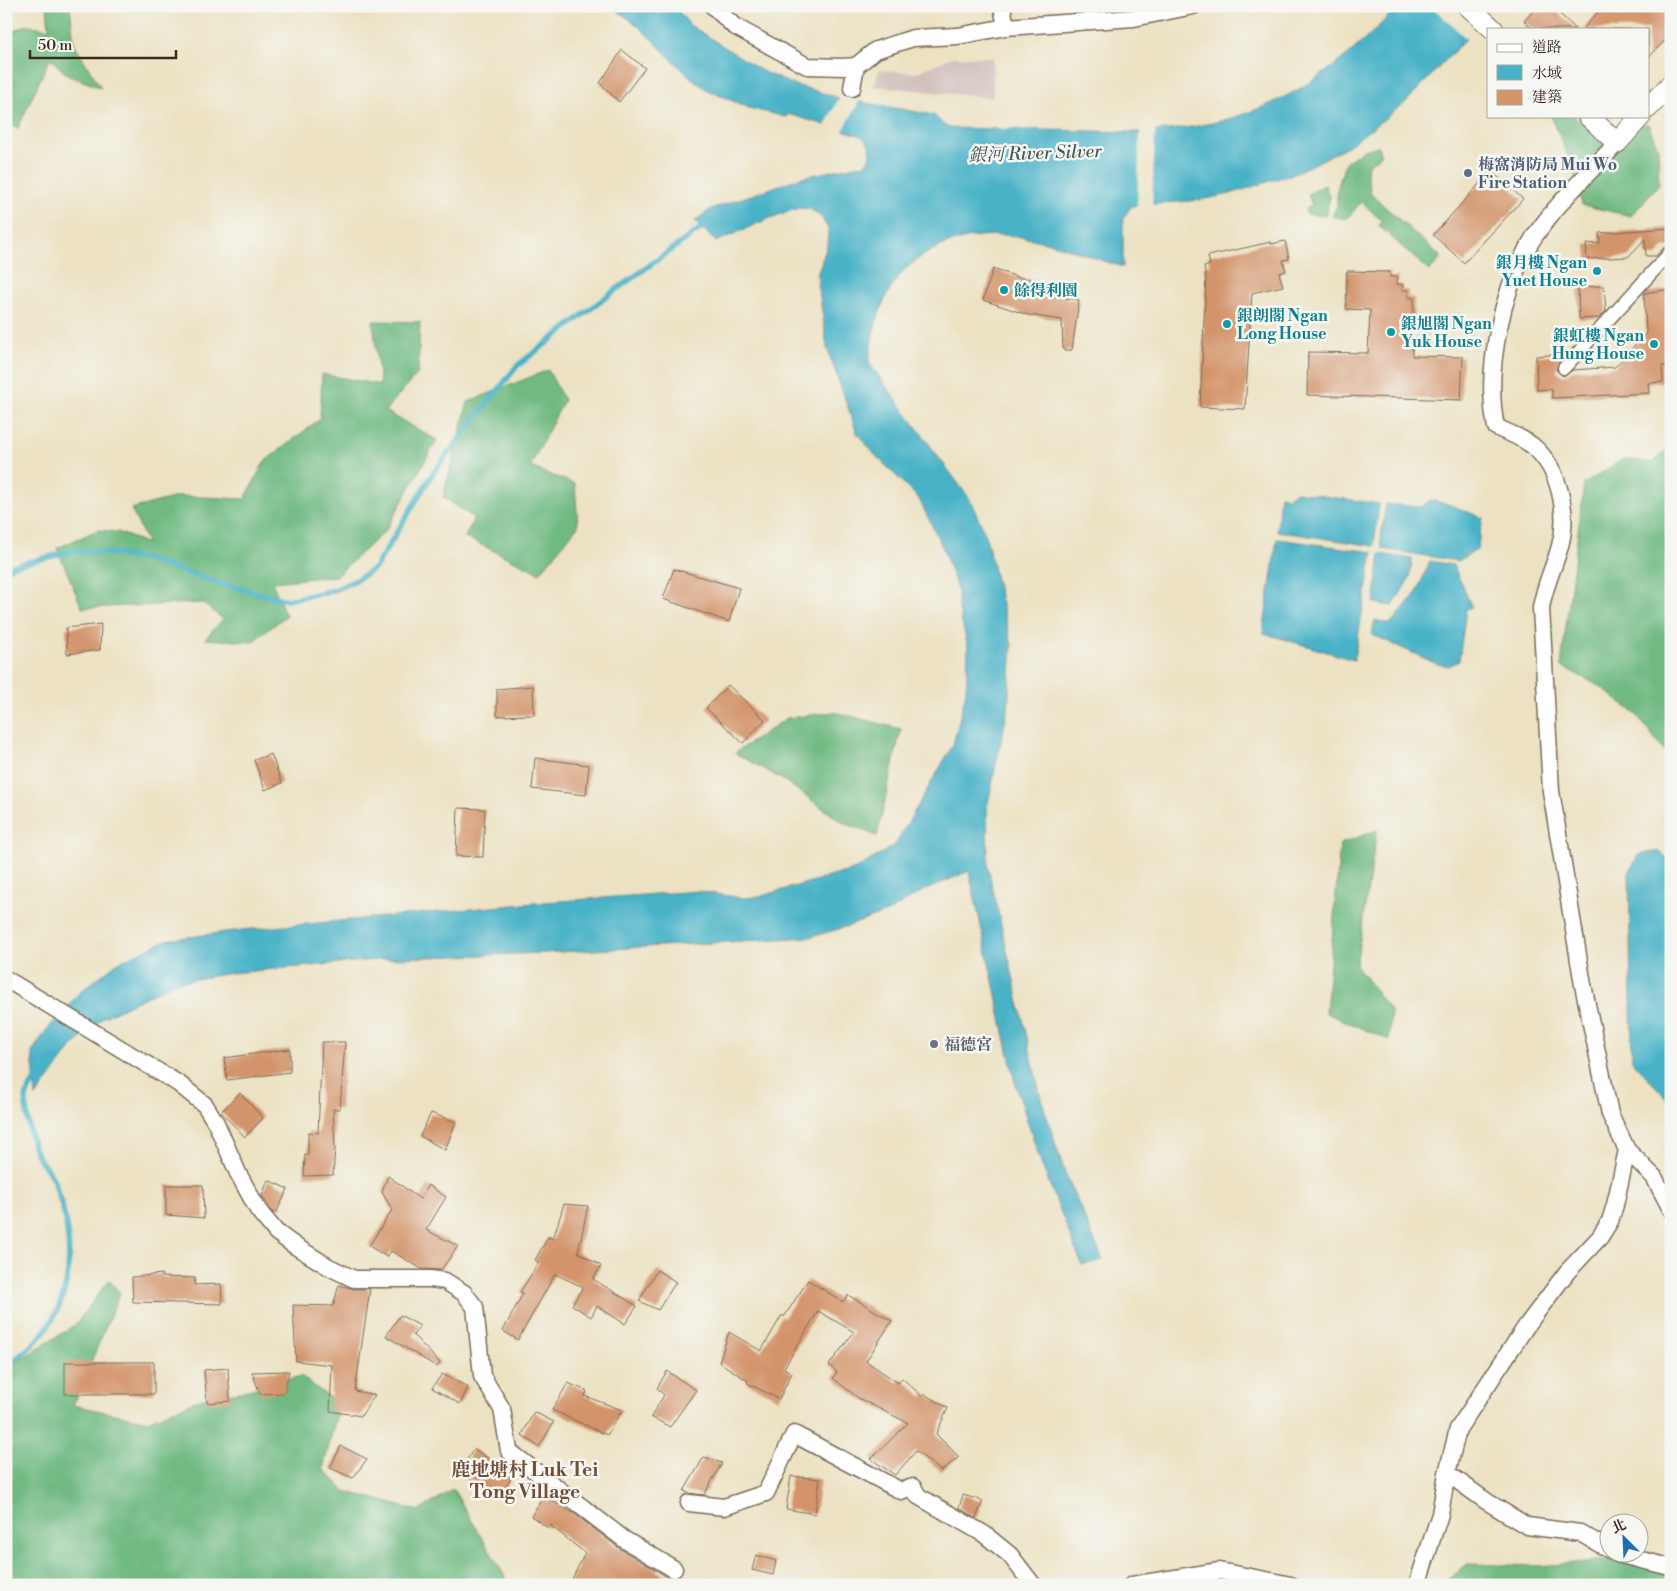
<svg xmlns="http://www.w3.org/2000/svg" width="1677" height="1591" font-family="'Libre Bodoni','Noto Serif TC',serif">
	<style>
		.industrial { fill: #d1c0bc }
		.forest { fill: #6fba82; stroke: #557250 }
		.water { fill: #49b2c7; stroke: #426e72 }
		.pier { fill: #ece2c3 }
		.lines { fill: none; stroke-linecap: round; stroke-linejoin: round }
		.stream { stroke: #49b2c7; stroke-width: 5.5 }
		.building { fill: #d3946c }
		.pedestrian-casing { stroke: #796a58; stroke-width: 15 }
		.minor-casing { stroke: #796a58; stroke-width: 19 }
		.tertiary-casing { stroke: #796a58; stroke-width: 22 }
		.pedestrian { stroke: #fff; stroke-width: 12 }
		.minor { stroke: #fff; stroke-width: 16 }
		.tertiary { stroke: #fff; stroke-width: 20 }
		.service-dot { fill: #5c6f8a; stroke: #f6f6f2; stroke-width: 2 }
		.culture-dot { fill: #0f9aa8; stroke: #f6f6f2; stroke-width: 2 }
		.worship-dot { fill: #6b7280; stroke: #f6f6f2; stroke-width: 2 }
		.labels { text-anchor: middle; stroke-width: 5; stroke-linejoin: round; paint-order: stroke }
		.service-label { font-size: 16px; font-weight: bold; fill: #4e5e75; stroke: #f6f6f2; text-anchor: start }
		.culture-label { font-size: 16px; font-weight: bold; fill: #0d838f; stroke: #f6f6f2; text-anchor: start }
		.worship-label { font-size: 16px; font-weight: bold; fill: #5b616d; stroke: #f6f6f2; text-anchor: start }
		.water-label { font-size: 18px; font-style: italic; fill: #405a59; stroke: #f6f6f2 }
		.quarter-label { font-size: 19px; font-weight: bold; fill: #704f39; stroke: #f6f6f2 }
	</style>
	<rect width="100%" height="100%" fill="#f6f6f2"/>
	<filter id="ink" filterUnits="userSpaceOnUse"><feTurbulence type="fractalNoise" baseFrequency=".02" numOctaves="2"/><feDisplacementMap in="SourceGraphic" scale="10" xChannelSelector="R" yChannelSelector="G"/><feConvolveMatrix kernelMatrix="1 2 1 2 8 2 1 2 1" color-interpolation-filters="sRGB"/></filter>
	<filter id="wash" filterUnits="userSpaceOnUse"><feTurbulence type="fractalNoise" baseFrequency=".0096" numOctaves="4" result="noise"/><feDisplacementMap in="SourceGraphic" scale="20" xChannelSelector="R" yChannelSelector="G"/><feGaussianBlur stdDeviation="1.12" result="paint"/><feColorMatrix in="noise" values="0 0 0 0 0 0 0 0 0 0 0 0 0 0 0 0 0 1.4 0 .05"/><feComposite in="paint" operator="in"/></filter>
	<g filter="url(#wash)">
		<rect width="100%" height="100%" fill="#ece2c3"/>
		<!-- industrial -->
		<path class="industrial" d="M 952,57 L 993,57 L 993,98 L 874,86 L 879,70 L 916,73 Z"/>
		<!-- forest -->
		<path class="forest" d="M 47,6 L 70,6 L 74,44 L 101,88 L 67,75 L 50,58 L 18,128 L 6,126 L 6,34 L 27,25 L 49,29 Z
			M 1551,116 L 1573,116 C 1590,132 1626,125 1648,124 L 1658,148 L 1659,184 L 1631,216 L 1582,205 L 1573,167 Z
			M 1378,146 L 1381,155 L 1368,165 L 1367,174 L 1371,194 L 1442,258 L 1429,271 L 1378,225 L 1382,221 L 1361,202 L 1347,219 L 1332,216 L 1337,206 L 1337,190 L 1345,163 L 1361,151 Z
			M 1325,185 L 1330,198 L 1325,216 L 1307,214 L 1305,209 L 1312,206 L 1308,194 Z
			M 373,321 L 420,322 L 418,373 L 385,411 L 437,440 L 386,530 L 336,576 L 272,582 L 286,616 L 252,642 L 205,639 L 223,619 L 202,603 L 82,608 L 57,548 L 98,530 L 118,532 L 148,544 L 131,509 L 180,496 L 245,499 L 264,462 L 320,419 L 322,374 L 380,385 Z
			M 548,370 L 564,400 L 530,467 L 575,484 L 578,526 L 540,573 L 465,537 L 474,518 L 443,497 L 468,402 Z
			M 1671,445 L 1671,760 L 1637,715 L 1601,687 L 1561,666 L 1584,484 L 1623,459 L 1653,463 Z
			M 834,712 L 901,729 L 877,836 L 842,822 L 785,781 L 735,753 L 787,718 Z
			M 1377,830 L 1356,965 L 1391,1012 L 1389,1040 L 1326,1013 L 1340,844 Z
			M 109,1280 L 120,1293 L 73,1405 L 148,1421 L 202,1398 L 240,1392 L 301,1376 L 339,1405 L 323,1469 L 345,1491 L 419,1511 L 453,1489 L 510,1585 L 6,1585 L 6,1368 L 75,1325 Z
			M 1633,1558 L 1671,1571 L 1671,1585 L 1440,1585 L 1469,1564 L 1539,1566 Z"/>
		<!-- water -->
		<path class="water" d="M 611,6 L 674,6 L 690,25 L 762,71 L 789,83 L 839,98 L 934,115 L 944,125 L 950,128 L 1135,132 C 1248,129 1322,89 1398,6 L 1497,6 L 1405,103 L 1351,144 L 1322,160 L 1292,174 L 1230,194 L 1200,200 L 1132,206 L 1123,218 L 1123,267 C 1090,257 1055,242 1021,237 C 976,229 919,244 893,285 C 878,308 871,336 869,363 L 969,498 L 985,533 L 1012,646 L 1008,708 L 987,808 L 988,868 L 1041,1098 L 1065,1173 L 1103,1260 L 1082,1265 L 1041,1163 L 1015,1083 L 969,871 L 921,892 L 892,910 L 849,926 L 811,937 L 544,953 L 398,958 L 231,973 L 174,983 L 104,1017 L 71,1048 L 36,1097 L 32,1052 L 45,1032 L 80,992 L 117,963 L 166,940 L 242,930 L 546,902 L 698,891 L 741,898 L 758,897 L 856,869 L 895,845 L 953,745 L 966,692 L 968,648 L 958,606 L 958,591 L 942,546 L 919,499 L 876,456 L 857,433 L 827,348 L 817,275 L 827,246 L 828,229 L 822,218 L 810,209 L 799,208 L 770,218 L 716,242 L 695,221 L 711,209 L 803,177 L 865,164 C 875,153 871,142 859,135 L 788,114 L 786,117 L 749,108 L 707,90 L 689,76 L 636,24 Z
			M 1296,492 L 1379,504 L 1374,546 L 1277,531 L 1280,495 L 1287,497 Z
			M 1430,500 L 1448,504 L 1483,518 L 1477,550 L 1458,561 L 1383,549 L 1380,543 L 1386,504 L 1422,507 Z
			M 1277,539 L 1373,552 L 1354,660 L 1263,633 Z
			M 1380,554 L 1412,559 L 1410,577 L 1393,606 L 1374,603 Z
			M 1430,561 L 1453,565 L 1472,607 L 1466,609 L 1459,661 L 1449,666 L 1437,664 L 1371,634 L 1375,620 L 1390,624 L 1417,592 Z
			M 1659,851 L 1671,862 L 1671,1103 L 1632,1061 L 1629,873 L 1638,855 Z"/>
		<!-- pier -->
		<path class="pier" d="M 1431,6 L 1499,6 L 1468,40 Z
			M 840,96 L 860,99 L 842,133 L 824,128 Z
			M 1155,129 L 1152,207 L 1137,207 L 1140,130 Z"/>
		<g class="lines">
			<!-- stream -->
			<path class="stream" d="M 6,571 L 12,566 L 73,551 L 118,554 L 158,563 L 221,584 L 287,600 L 334,590 L 356,580 L 375,568 L 433,473 L 517,366 L 610,294 L 707,224
				M 6,1365 C 75,1324 80,1253 55,1184 C 52,1173 42,1164 37,1155 C 32,1147 25,1108 26,1099 C 26,1091 35,1081 38,1075"/>
		</g>
		<g id="blocks">
			<!-- building -->
			<path class="building" d="M 1538,6 L 1551,6 L 1576,29 L 1533,29 L 1524,21 Z
				M 1603,6 L 1671,6 L 1671,34 L 1648,58 L 1648,29 L 1583,29 Z
				M 622,50 L 645,68 L 619,102 L 600,83 Z
				M 1491,171 L 1523,199 L 1464,263 L 1433,235 Z
				M 1671,228 L 1671,246 L 1663,248 L 1656,256 L 1646,256 L 1645,239 L 1628,257 L 1587,259 L 1586,244 L 1600,243 L 1599,233 Z
				M 1285,241 L 1289,259 L 1283,260 L 1286,271 L 1279,273 L 1283,286 L 1252,293 L 1245,409 L 1200,407 L 1206,278 L 1204,267 L 1210,265 L 1208,256 L 1271,242 L 1271,244 Z
				M 993,269 L 1021,278 L 1068,285 L 1066,298 L 1079,300 L 1072,350 L 1063,350 L 1062,320 L 1028,315 L 983,300 Z
				M 1347,271 L 1390,272 L 1390,277 L 1398,277 L 1397,284 L 1403,285 L 1402,290 L 1408,290 L 1408,297 L 1414,298 L 1412,356 L 1463,357 L 1461,400 L 1307,395 L 1308,352 L 1368,353 L 1370,310 L 1346,309 Z
				M 1604,286 L 1606,311 L 1599,318 L 1579,319 L 1578,287 Z
				M 1671,289 L 1671,365 L 1662,366 L 1663,382 L 1648,383 L 1649,393 L 1552,398 L 1552,389 L 1537,390 L 1536,356 L 1562,354 L 1556,370 L 1563,376 L 1573,370 L 1615,367 L 1646,333 L 1644,293 Z
				M 674,569 L 739,588 L 729,622 L 663,599 Z
				M 101,624 L 100,650 L 67,654 L 66,628 Z
				M 728,685 L 765,720 L 743,743 L 706,708 Z
				M 533,686 L 534,715 L 497,716 L 497,689 Z
				M 271,754 L 282,783 L 265,790 L 254,760 Z
				M 535,758 L 589,765 L 586,795 L 532,789 Z
				M 458,808 L 485,809 L 483,857 L 456,856 Z
				M 322,1042 L 345,1042 L 340,1109 L 333,1109 L 335,1148 L 333,1175 L 304,1176 L 305,1155 L 308,1155 L 308,1132 L 318,1133 Z
				M 290,1049 L 290,1072 L 227,1080 L 224,1058 Z
				M 240,1093 L 263,1118 L 245,1137 L 221,1112 Z
				M 431,1113 L 456,1122 L 445,1150 L 420,1136 Z
				M 388,1176 L 420,1199 L 428,1185 L 446,1197 L 426,1230 L 458,1246 L 441,1270 L 422,1269 L 391,1251 L 387,1257 L 369,1246 L 392,1210 L 382,1192 Z
				M 268,1180 L 288,1189 L 276,1213 L 272,1212 L 262,1196 Z
				M 166,1185 L 203,1185 L 204,1218 L 166,1215 Z
				M 564,1204 L 588,1206 L 578,1252 L 601,1266 L 593,1279 L 637,1306 L 625,1324 L 597,1306 L 591,1317 L 572,1305 L 583,1287 L 555,1274 L 518,1340 L 503,1331 L 523,1293 L 520,1292 L 539,1262 L 535,1260 L 548,1237 L 553,1239 Z
				M 657,1270 L 676,1282 L 658,1310 L 639,1301 Z
				M 162,1274 L 162,1277 L 195,1278 L 194,1285 L 221,1284 L 222,1304 L 133,1302 L 132,1277 Z
				M 808,1280 L 843,1302 L 848,1295 L 892,1321 L 866,1361 L 898,1383 L 902,1378 L 923,1397 L 924,1394 L 948,1408 L 936,1434 L 959,1457 L 941,1471 L 916,1451 L 895,1475 L 871,1459 L 908,1423 L 858,1398 L 833,1378 L 837,1372 L 829,1365 L 854,1332 L 818,1311 L 784,1368 L 792,1373 L 779,1399 L 747,1383 L 748,1381 L 719,1362 L 729,1332 L 761,1351 L 782,1315 L 784,1317 Z
				M 339,1285 L 354,1289 L 370,1289 L 355,1391 L 375,1395 L 361,1416 L 330,1411 L 332,1365 L 296,1361 L 293,1305 L 333,1306 Z
				M 400,1315 L 420,1326 L 413,1335 L 440,1363 L 437,1367 L 386,1336 Z
				M 65,1362 L 154,1362 L 154,1394 L 65,1394 Z
				M 228,1368 L 230,1401 L 207,1403 L 204,1370 Z
				M 289,1371 L 284,1393 L 260,1394 L 252,1372 Z
				M 667,1371 L 696,1390 L 670,1427 L 651,1417 L 664,1395 L 657,1388 Z
				M 442,1374 L 468,1387 L 460,1404 L 432,1388 Z
				M 568,1383 L 587,1391 L 585,1396 L 622,1410 L 607,1435 L 552,1410 Z
				M 534,1412 L 554,1422 L 539,1447 L 522,1435 Z
				M 341,1446 L 367,1459 L 353,1478 L 330,1468 Z
				M 474,1449 L 513,1475 L 499,1498 L 459,1472 Z
				M 704,1457 L 722,1463 L 704,1495 L 689,1493 L 684,1491 Z
				M 791,1476 L 820,1479 L 815,1514 L 786,1509 Z
				M 963,1495 L 983,1501 L 976,1518 L 959,1508 Z
				M 544,1496 L 575,1514 L 620,1549 L 669,1578 L 676,1579 L 686,1585 L 569,1585 L 585,1553 L 550,1525 L 548,1528 L 531,1516 Z
				M 756,1555 L 776,1561 L 773,1575 L 752,1570 Z"/>
		</g>
	</g>
	<g filter="url(#ink)">
		<use href="#blocks" fill-opacity="0" stroke="#796a58" stroke-width="1"/>
		<g class="lines">
			<defs>
				<path id="pedestrian" d="M 1564,368 L 1669,254"/>
				<path id="minor" d="M 713,6 L 734,26 L 807,66 L 843,67 L 856,66 L 876,50 L 913,38 L 958,36 L 1006,27 L 1134,18 L 1193,6
					M 1002,6 L 1006,27
					M 852,88 L 856,66
					M 6,979 L 179,1084 L 205,1105 L 216,1123 L 238,1173 L 258,1210 L 276,1232 L 295,1246 L 329,1267 L 354,1279 L 430,1279 L 445,1281 L 464,1293 L 475,1307 L 482,1376 L 502,1409 L 509,1451 L 625,1540 L 674,1569
					M 1627,1150 L 1654,1177 L 1671,1209
					M 1447,1473 L 1486,1501 L 1527,1526 L 1580,1533 L 1610,1550
					M 689,1503 L 724,1507 L 766,1493 L 794,1434 L 901,1491 L 913,1487 L 918,1496 L 984,1534 L 1010,1555 L 1033,1585
					M 1617,1554 L 1666,1566 L 1671,1565
					M 1132,1585 L 1219,1571 L 1291,1585
					M 1417,1585 L 1440,1514 L 1447,1473 L 1458,1429 L 1527,1325 L 1567,1272 L 1600,1237 L 1610,1221 L 1615,1205 L 1627,1150 L 1610,1114 L 1583,985 L 1551,791 L 1541,608 C 1545,583 1554,568 1560,546 C 1569,513 1560,470 1534,447 C 1524,438 1508,433 1496,427 C 1484,370 1502,287 1534,237 C 1557,203 1589,173 1617,143"/>
				<path id="tertiary" d="M 1468,6 L 1493,29
					M 1648,108 L 1671,84
					M 1588,116 L 1617,143 L 1641,116"/>
			</defs>
			<!-- pedestrian casing -->
			<use href="#pedestrian" class="pedestrian-casing"/>
			<!-- minor casing -->
			<use href="#minor" class="minor-casing"/>
			<!-- tertiary casing -->
			<use href="#tertiary" class="tertiary-casing"/>
			<!-- pedestrian -->
			<use href="#pedestrian" class="pedestrian"/>
			<!-- minor -->
			<use href="#minor" class="minor"/>
			<!-- tertiary -->
			<use href="#tertiary" class="tertiary"/>
		</g>
	</g>
	<!-- markers -->
	<circle class="service-dot" cx="1468" cy="173" r="5"/>
	<g class="culture-dot">
		<circle cx="1597" cy="271" r="5"/>
		<circle cx="1004" cy="290" r="5"/>
		<circle cx="1227" cy="324" r="5"/>
		<circle cx="1391" cy="332" r="5"/>
		<circle cx="1654" cy="344" r="5"/>
	</g>
	<circle class="worship-dot" cx="934" cy="1044" r="5"/>
	<g class="labels">
		<!-- service labels -->
		<g class="service-label">
			<text x="1478" y="170">梅窩消防局 Mui Wo<tspan x="1478" dy="18">Fire Station</tspan></text>
		</g>
		<!-- culture labels -->
		<g class="culture-label">
			<text x="1587" y="268" text-anchor="end">銀月樓 Ngan<tspan x="1587" dy="18">Yuet House</tspan></text>
			<text x="1014" y="296">餘得利園</text>
			<text x="1237" y="321">銀朗閣 Ngan<tspan x="1237" dy="18">Long House</tspan></text>
			<text x="1401" y="329">銀旭閣 Ngan<tspan x="1401" dy="18">Yuk House</tspan></text>
			<text x="1644" y="341" text-anchor="end">銀虹樓 Ngan<tspan x="1644" dy="18">Hung House</tspan></text>
		</g>
		<!-- worship labels -->
		<g class="worship-label">
			<text x="944" y="1050">福德宮</text>
		</g>
		<!-- water labels -->
		<g class="water-label">
			<text transform="translate(1035 153) rotate(-2)" y="6">銀河 River Silver</text>
		</g>
		<!-- quarter labels -->
		<g class="quarter-label">
			<text x="525" y="1476">鹿地塘村 Luk Tei<tspan x="525" dy="22">Tong Village</tspan></text>
		</g>
	</g>
	<!-- margin -->
	<rect width="1677" height="1591" fill="none" stroke="#f6f6f2" stroke-width="25"/>
	<!-- legend -->
	<rect x="1487" y="28" width="162" height="90" fill="#f6f6f2" stroke="#aba49d"/>
	<rect x="1497" y="44" width="25" height="8" fill="#ffffff" stroke="#aba49d"/>
	<text x="1532" y="52" font-size="15" fill="#3b2a1e">道路</text>
	<rect x="1497" y="65" width="25" height="15" fill="#49b2c7" stroke="#aba49d"/>
	<text x="1532" y="78" font-size="15" fill="#3b2a1e">水域</text>
	<rect x="1497" y="90" width="25" height="15" fill="#d3946c" stroke="#aba49d"/>
	<text x="1532" y="102" font-size="15" fill="#3b2a1e">建築</text>
	<!-- north arrow -->
	<g transform="translate(1624 1538) rotate(336)"><circle r="24" fill="#f6f6f2" stroke="#aba49d"/>
	<path d="M0-4L9 19L0 12L-9 19Z" fill="#1f6fb2"/>
	<text y="-8" font-size="14" font-weight="bold" text-anchor="middle" fill="#3b2a1e">北</text>
	</g>
	<!-- scale -->
	<path d="M30 50v8h146v-8" fill="none" stroke="#3b2a1e" stroke-width="2.5"/>
	<text x="38" y="50" font-size="15" fill="#3b2a1e" stroke="#f6f6f2" stroke-width="4" paint-order="stroke">50 m</text>
</svg>
